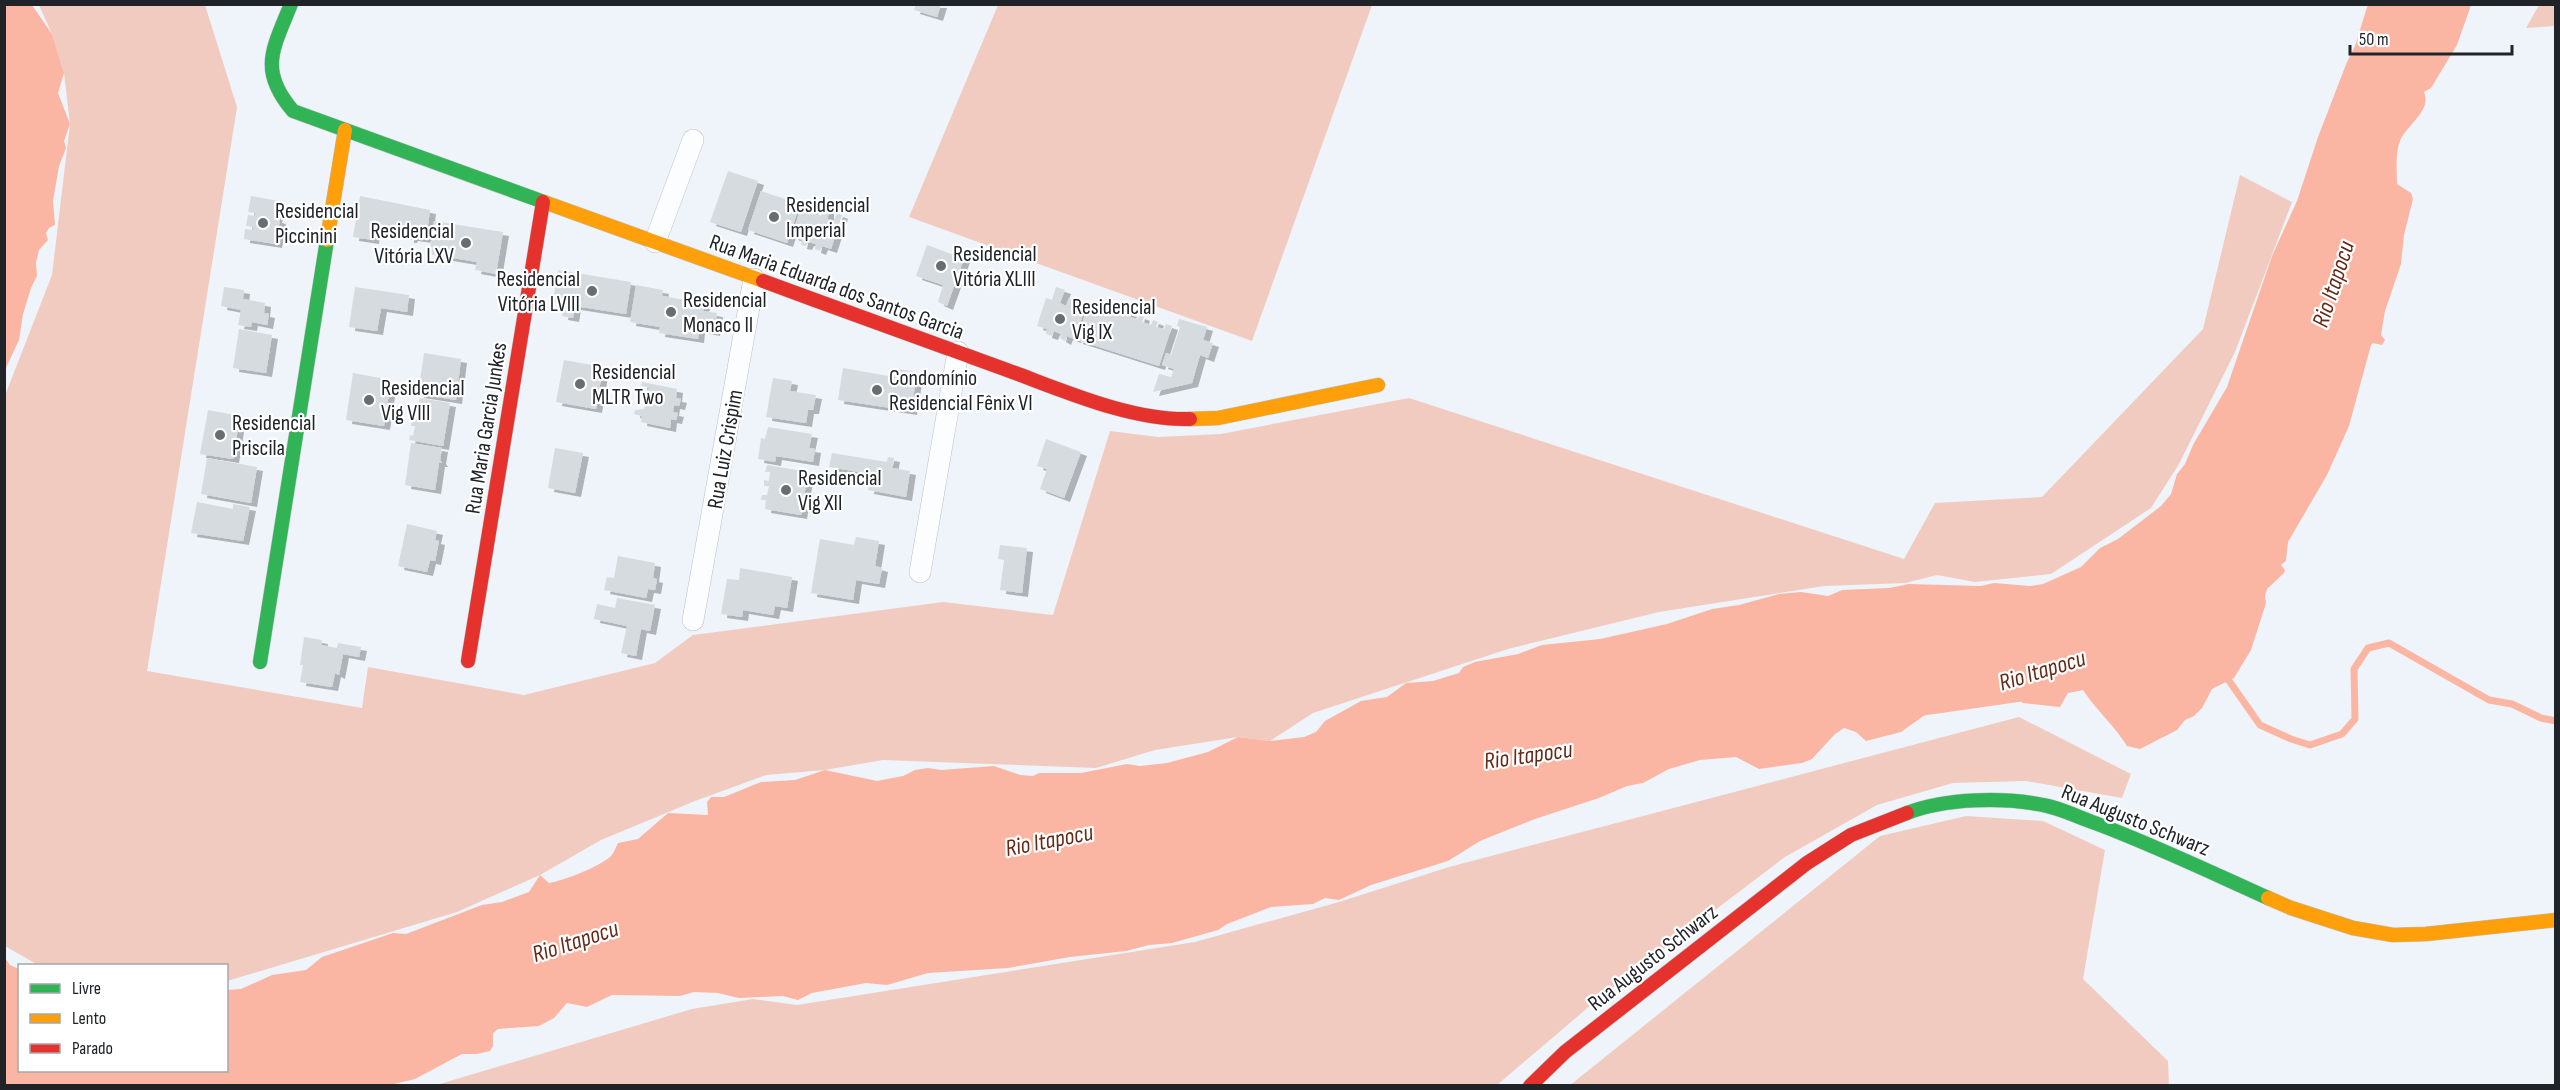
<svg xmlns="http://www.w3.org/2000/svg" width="2560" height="1090" font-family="'Sofia Sans Condensed',sans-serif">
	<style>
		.green { fill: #f2cbc0 }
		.water { fill: #fab6a3 }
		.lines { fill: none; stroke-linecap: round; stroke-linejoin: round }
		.stream { stroke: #fab6a3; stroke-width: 7 }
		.river { stroke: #fab6a3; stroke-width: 39 }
		.building { fill: #d6dbdf; filter: url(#shadow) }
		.street-casing { stroke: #bcc1c6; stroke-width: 22 }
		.fast-casing { stroke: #bcc1c6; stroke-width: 15 }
		.slow-casing { stroke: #bcc1c6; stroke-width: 15 }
		.jam-casing { stroke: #bcc1c6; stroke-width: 15 }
		.street { stroke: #fcfdfe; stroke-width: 21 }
		.fast { stroke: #30b455; stroke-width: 14 }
		.slow { stroke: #ff9f0a; stroke-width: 14 }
		.jam { stroke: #e5322d; stroke-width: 14 }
		.poi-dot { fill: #686d72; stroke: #fff; stroke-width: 2 }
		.labels { text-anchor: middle; stroke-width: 4.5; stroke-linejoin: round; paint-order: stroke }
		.poi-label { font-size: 22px; fill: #202429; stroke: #fff; text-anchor: start }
		.street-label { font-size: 22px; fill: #202429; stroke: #fff }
		.water-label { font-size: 24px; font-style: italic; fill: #662916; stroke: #fff }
	</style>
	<defs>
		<filter id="shadow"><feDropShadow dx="6" dy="4" stdDeviation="0" flood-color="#0004"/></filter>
	</defs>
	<rect width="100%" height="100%" fill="#eef4fa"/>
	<!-- green -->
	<path class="green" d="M 39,5 L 205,5 L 237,107 L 147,671 L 362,708 L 368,667 L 524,695 L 655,663 L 693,635 L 943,602 L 1053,615 L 1110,431 L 1158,437 L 1221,434 L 1409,398 L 1904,559 L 1935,503 L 2042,497 L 2203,329 L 2240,175 L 2292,202 L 2235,352 L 2179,464 L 2151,508 L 2051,574 L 1975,582 L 1937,575 L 1905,583 L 1824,586 L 1659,612 L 1508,649 L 1313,713 L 1270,741 L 1238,737 L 1155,750 L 1096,768 L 883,760 L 825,770 L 766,775 L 695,801 L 601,840 L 540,875 L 457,912 L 227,981 L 226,966 L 38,965 L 5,946 L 4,398 L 52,275 L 70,124 L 64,73 L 52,34 Z
		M 998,5 L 1372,5 L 1252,341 L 909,217 Z
		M 2539,5 L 2555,5 L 2555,26 L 2526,28 Z
		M 2019,717 L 2131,774 L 2122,798 L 2026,781 L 1953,783 L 1877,805 L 1785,857 L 1598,999 L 1497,1085 L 433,1086 L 692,1009 L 753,999 L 797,1005 L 1195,942 L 1339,902 L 1449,867 Z
		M 1966,816 L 2043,821 L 2105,850 L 2083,979 L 2168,1061 L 2169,1086 L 1569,1086 L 1880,836 Z"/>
	<!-- water -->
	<path class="water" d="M 5,4 L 32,5 L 52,34 L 64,73 L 58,93 L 70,124 L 64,141 L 66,148 L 59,166 L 53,201 L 55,225 L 49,228 L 46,233 L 48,240 L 39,250 L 36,263 L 37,276 L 31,288 L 23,314 L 19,340 L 5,370 Z
		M 2368,4 L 2471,5 L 2457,45 L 2431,88 L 2424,92 C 2432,111 2407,124 2400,141 C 2395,153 2397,171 2397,184 L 2411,193 L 2413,199 L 2404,235 L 2401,264 L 2385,311 L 2381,335 L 2385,340 L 2382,345 L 2373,343 L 2371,345 L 2349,426 L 2327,475 L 2288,542 L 2286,561 L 2281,565 L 2285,570 L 2284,573 L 2267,589 L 2265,596 L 2266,603 L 2251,650 L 2234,678 L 2212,689 L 2202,708 L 2194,716 L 2185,720 L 2177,730 L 2140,749 L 2127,746 C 2114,725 2096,710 2083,690 L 2068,693 L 2060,707 L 2023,703 L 1986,678 L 1970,683 L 1964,676 L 1961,680 L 1970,689 L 1967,698 L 1946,700 L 1901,732 L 1866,741 L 1856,732 L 1844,728 L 1835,734 L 1812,759 L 1802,763 L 1759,769 L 1736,757 L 1700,760 L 1669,769 L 1643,783 L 1627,786 L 1599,798 L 1535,819 L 1480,841 L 1448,861 L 1371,885 L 1339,900 L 1325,898 L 1313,904 L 1271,907 L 1227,924 L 1218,930 L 1172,943 L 1149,945 L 1126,951 L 1070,957 L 1008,968 L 928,973 L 887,985 L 866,983 L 812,993 L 798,1000 L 783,996 L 739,998 L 718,993 L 694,992 L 680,996 L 612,995 L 587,1007 L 567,1003 L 554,1018 L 539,1026 L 498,1029 L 493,1033 L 493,1046 L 490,1051 L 477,1054 L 462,1054 L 415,1079 L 390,1085 L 5,1085 L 5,958 L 10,965 L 19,969 L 20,1070 L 226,1070 L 227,990 L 241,989 L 272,975 L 306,970 L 322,957 L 393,933 L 406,934 L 482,905 L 502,902 L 529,892 L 540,875 L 549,883 C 563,881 601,866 611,856 C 614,853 616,847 618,843 L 638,839 L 668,813 L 708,815 L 707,802 L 711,797 L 724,797 L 761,782 L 795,780 L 825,770 L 877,781 L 903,776 L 915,770 L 928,768 L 941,770 L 994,766 L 1020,775 L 1033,776 L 1039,773 L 1081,773 L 1127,764 L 1140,766 L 1167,763 L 1208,752 L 1238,737 L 1270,741 L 1304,737 L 1316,732 L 1325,721 L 1361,701 L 1387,697 L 1406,683 L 1433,681 L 1459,673 L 1463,667 L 1475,662 L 1518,654 L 1542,645 L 1600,639 L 1667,624 L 1712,609 L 1739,605 L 1779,594 L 1801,592 L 1828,596 L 1842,590 L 1889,588 L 1909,584 L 1981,586 L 1994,583 L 2030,586 L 2043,584 L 2081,567 L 2100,548 L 2118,539 L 2161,506 L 2171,494 L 2177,474 L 2185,464 L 2193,445 L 2227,387 L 2272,256 L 2297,201 L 2318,137 L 2347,62 L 2355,46 Z"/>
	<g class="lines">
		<!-- stream -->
		<path class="stream" d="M 2225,675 L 2260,725 L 2291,739 L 2310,745 L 2342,734 L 2355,719 L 2354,669 L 2368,648 L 2389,643 L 2489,700 L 2512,704 L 2541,718 L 2556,721"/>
		<!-- river -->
		<path class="river" d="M 1916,697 L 2021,682 L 2046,672"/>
	</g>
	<!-- building -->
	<path class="building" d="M 916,4 L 941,4 L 937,17 L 914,10 Z
		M 728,171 L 758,181 L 741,232 L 710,222 Z
		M 761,191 L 800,204 L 787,243 L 748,230 Z
		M 251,196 L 279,201 L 279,205 L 283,205 L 280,216 L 277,216 L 276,219 L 280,220 L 278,231 L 274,230 L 274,233 L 278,234 L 276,244 L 244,239 L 245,229 L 253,230 L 254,227 L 246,226 L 248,215 L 255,216 L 256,213 L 248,212 Z
		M 360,196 L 430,210 L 426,239 L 412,237 L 411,239 L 408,239 L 408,236 L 395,234 L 394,236 L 391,236 L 392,233 L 378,231 L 374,233 L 373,240 L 353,237 Z
		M 809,204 L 814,206 L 812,211 L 815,212 L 814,214 L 821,216 L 823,209 L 828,210 L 828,219 L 834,221 L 837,213 L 842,215 L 831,249 L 822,246 L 820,251 L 815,249 L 816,244 L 808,242 L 806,246 L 801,245 L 802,240 L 792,236 L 800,210 L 807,212 Z
		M 434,221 L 503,232 L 496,274 L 475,270 L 477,262 L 429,254 Z
		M 927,245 L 957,256 L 960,248 L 967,250 L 947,306 L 938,302 L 943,285 L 916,276 Z
		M 558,270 L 631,282 L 626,314 L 575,306 L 573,318 L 562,316 L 564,303 L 553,301 Z
		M 636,285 L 663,290 L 662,296 L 704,303 L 703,311 L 717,313 L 714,332 L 699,329 L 698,339 L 659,333 L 660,327 L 630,322 Z
		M 224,287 L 244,290 L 243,299 L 265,303 L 264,313 L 269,314 L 267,325 L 252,322 L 251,327 L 238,325 L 241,310 L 221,306 Z
		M 355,287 L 409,295 L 407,312 L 381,308 L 377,331 L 349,327 Z
		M 1056,287 L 1065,290 L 1060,303 L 1066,306 L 1069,298 L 1074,300 L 1071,309 L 1081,312 L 1083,305 L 1086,305 L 1075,339 L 1067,336 L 1065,341 L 1060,338 L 1061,334 L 1054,331 L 1052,336 L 1046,334 L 1047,329 L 1037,326 L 1046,298 L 1052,300 Z
		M 1098,302 L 1103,304 L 1101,309 L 1110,312 L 1112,307 L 1117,309 L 1115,313 L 1123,316 L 1125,311 L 1131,313 L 1129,317 L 1138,319 L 1139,315 L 1144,317 L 1142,322 L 1151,325 L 1153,320 L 1158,322 L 1156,327 L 1164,329 L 1166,324 L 1172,326 L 1159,366 L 1077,340 L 1088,305 L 1096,307 Z
		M 1179,319 L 1207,327 L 1203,340 L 1213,343 L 1208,358 L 1200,355 L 1192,383 L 1153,392 L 1159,374 L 1171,377 L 1174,369 L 1162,365 L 1166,353 L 1171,355 L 1180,327 L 1177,326 Z
		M 239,329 L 272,335 L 266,373 L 233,368 Z
		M 424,353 L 461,359 L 456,400 L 418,394 Z
		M 564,360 L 603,367 L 596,409 L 556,402 Z
		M 843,368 L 894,377 L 895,369 L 913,371 L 911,379 L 916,380 L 911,411 L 838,400 Z
		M 353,373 L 391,380 L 384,426 L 346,420 Z
		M 773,378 L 792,381 L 790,391 L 816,395 L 813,410 L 808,410 L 806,423 L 766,417 Z
		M 642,382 L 677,389 L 676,398 L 681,399 L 679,406 L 674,405 L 673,412 L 678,413 L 676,420 L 671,419 L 670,428 L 641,422 L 642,416 L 634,414 L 635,410 L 644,409 L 646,402 L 638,400 L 639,396 L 648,395 L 649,387 L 641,386 Z
		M 420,398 L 450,403 L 443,446 L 409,440 L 410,435 L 413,436 L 415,426 L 411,426 L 412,421 L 416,421 L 417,412 L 414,411 L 415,406 L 418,407 Z
		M 208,410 L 240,416 L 233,459 L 200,454 Z
		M 768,427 L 812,434 L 809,448 L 815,449 L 813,462 L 776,456 L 775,462 L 758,459 L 761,438 L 765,439 Z
		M 1046,439 L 1081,452 L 1064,498 L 1040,489 L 1047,469 L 1037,466 Z
		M 411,443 L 442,448 L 440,460 L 442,463 L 439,463 L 435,490 L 405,485 Z
		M 555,448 L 583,453 L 575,493 L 548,488 Z
		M 832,453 L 887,462 L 888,457 L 894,458 L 892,468 L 910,471 L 906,497 L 868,490 L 871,474 L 829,467 Z
		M 207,458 L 257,467 L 251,503 L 201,494 Z
		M 767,465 L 808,472 L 801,515 L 765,509 L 766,500 L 761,500 L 762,495 L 767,495 L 769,486 L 764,486 L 764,480 L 769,481 L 770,472 L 765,472 Z
		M 197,502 L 233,509 L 233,504 L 250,507 L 243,541 L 191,533 Z
		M 407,524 L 437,531 L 435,540 L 439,541 L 435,561 L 430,560 L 427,572 L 398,566 Z
		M 856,537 L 879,541 L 875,566 L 882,568 L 879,584 L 856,580 L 853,600 L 811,593 L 820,539 L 854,545 Z
		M 1000,545 L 1027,548 L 1022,593 L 1000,590 L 1004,560 L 998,559 Z
		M 618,556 L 655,563 L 653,578 L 657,579 L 655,590 L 648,589 L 646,598 L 604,590 L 607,577 L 614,578 Z
		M 740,568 L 792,577 L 787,608 L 775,606 L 773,615 L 743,610 L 742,617 L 721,614 L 727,579 L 739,580 Z
		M 617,598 L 655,605 L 650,631 L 641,629 L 636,656 L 621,653 L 627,626 L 594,619 L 597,604 L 615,608 Z
		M 304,637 L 322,640 L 321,645 L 337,648 L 338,643 L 361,647 L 359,657 L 343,654 L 339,675 L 335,673 L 332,687 L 300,682 L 303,665 L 300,665 Z"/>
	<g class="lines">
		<defs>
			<path id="street" d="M 655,242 L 693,140
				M 920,572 L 958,352
				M 693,620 L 754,279"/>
			<path id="fast" d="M 291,4 C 273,49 258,70 293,111 L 544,202
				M 260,662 L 327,240
				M 1907,813 C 1946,798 2003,797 2043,805 C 2060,808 2078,817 2095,823 C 2154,845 2210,872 2268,898"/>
			<path id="slow" d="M 544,202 L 763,281
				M 327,240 L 345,130
				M 1190,419 L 1218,418 L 1378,385
				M 2268,898 L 2291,908 L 2353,928 L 2393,935 L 2426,934 L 2556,920"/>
			<path id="jam" d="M 763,281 C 844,311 925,340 1007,370 C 1062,390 1131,421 1190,419
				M 468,661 L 543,202
				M 1530,1086 L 1565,1052 L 1807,863 L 1851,835 L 1907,813"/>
		</defs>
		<!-- street casing -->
		<use href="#street" class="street-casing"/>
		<!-- fast casing -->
		<use href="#fast" class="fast-casing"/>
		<!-- slow casing -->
		<use href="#slow" class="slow-casing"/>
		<!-- jam casing -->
		<use href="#jam" class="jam-casing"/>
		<!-- street -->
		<use href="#street" class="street"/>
		<!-- fast -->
		<use href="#fast" class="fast"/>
		<!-- slow -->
		<use href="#slow" class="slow"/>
		<!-- jam -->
		<use href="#jam" class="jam"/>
	</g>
	<!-- markers -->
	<g class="poi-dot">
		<circle cx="774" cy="217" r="6"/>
		<circle cx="263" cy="223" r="6"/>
		<circle cx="466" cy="243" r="6"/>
		<circle cx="941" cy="266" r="6"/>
		<circle cx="592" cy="291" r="6"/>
		<circle cx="671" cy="312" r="6"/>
		<circle cx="1060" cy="319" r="6"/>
		<circle cx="580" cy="384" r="6"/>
		<circle cx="877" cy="390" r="6"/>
		<circle cx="369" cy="400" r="6"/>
		<circle cx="220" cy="435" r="6"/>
		<circle cx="786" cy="490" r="6"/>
	</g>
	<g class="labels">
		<!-- poi labels -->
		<g class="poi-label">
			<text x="786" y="212">Residencial<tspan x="786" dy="25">Imperial</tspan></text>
			<text x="275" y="218">Residencial<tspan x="275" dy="25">Piccinini</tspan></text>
			<text x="454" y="238" text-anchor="end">Residencial<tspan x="454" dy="25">Vitória LXV</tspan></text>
			<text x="953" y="261">Residencial<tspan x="953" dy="25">Vitória XLIII</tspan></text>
			<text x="580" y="286" text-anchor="end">Residencial<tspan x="580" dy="25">Vitória LVIII</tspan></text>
			<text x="683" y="307">Residencial<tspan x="683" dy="25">Monaco II</tspan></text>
			<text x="1072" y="314">Residencial<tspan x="1072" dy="25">Vig IX</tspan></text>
			<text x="592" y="379">Residencial<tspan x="592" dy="25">MLTR Two</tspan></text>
			<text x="889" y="385">Condomínio<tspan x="889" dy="25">Residencial Fênix VI</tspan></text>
			<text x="381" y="395">Residencial<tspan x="381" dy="25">Vig VIII</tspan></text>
			<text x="232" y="430">Residencial<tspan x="232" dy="25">Priscila</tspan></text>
			<text x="798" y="485">Residencial<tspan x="798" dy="25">Vig XII</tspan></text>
		</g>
		<!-- street labels -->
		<g class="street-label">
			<text transform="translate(837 286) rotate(20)" y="8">Rua Maria Eduarda dos Santos Garcia</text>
			<text transform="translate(485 428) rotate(-81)" y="8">Rua Maria Garcia Junkes</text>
			<text transform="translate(724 449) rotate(-80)" y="8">Rua Luiz Crispim</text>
			<text transform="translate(2136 819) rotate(22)" y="8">Rua Augusto Schwarz</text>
			<text transform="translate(1652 957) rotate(-38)" y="8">Rua Augusto Schwarz</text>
		</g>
		<!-- water labels -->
		<g class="water-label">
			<text transform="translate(2333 284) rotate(-72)" y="8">Rio Itapocu</text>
			<text transform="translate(2042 670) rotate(-17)" y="8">Rio Itapocu</text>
			<text transform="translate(1528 755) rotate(-8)" y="8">Rio Itapocu</text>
			<text transform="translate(1049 840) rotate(-11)" y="8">Rio Itapocu</text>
			<text transform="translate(575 941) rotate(-18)" y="8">Rio Itapocu</text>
		</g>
	</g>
	<!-- border -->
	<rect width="2560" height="1090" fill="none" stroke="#202429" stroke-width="12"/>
	<!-- legend -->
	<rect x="18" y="964" width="210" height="108" fill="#ffffff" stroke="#a6a7a9" stroke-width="1.5"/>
	<rect x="30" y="984" width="30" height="9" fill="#30b455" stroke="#a6a7a9" stroke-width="1.5"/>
	<text x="72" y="994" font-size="18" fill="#202429">Livre</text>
	<rect x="30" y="1014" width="30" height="9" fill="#ff9f0a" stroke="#a6a7a9" stroke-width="1.5"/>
	<text x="72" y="1024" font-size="18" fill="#202429">Lento</text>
	<rect x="30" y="1044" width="30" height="9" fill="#e5322d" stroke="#a6a7a9" stroke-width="1.5"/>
	<text x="72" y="1054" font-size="18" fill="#202429">Parado</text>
	<!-- scale -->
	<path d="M2350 45v9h162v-9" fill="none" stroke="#202429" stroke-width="3"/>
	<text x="2359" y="45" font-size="18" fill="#202429" stroke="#ffffff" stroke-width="4.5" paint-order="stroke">50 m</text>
</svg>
